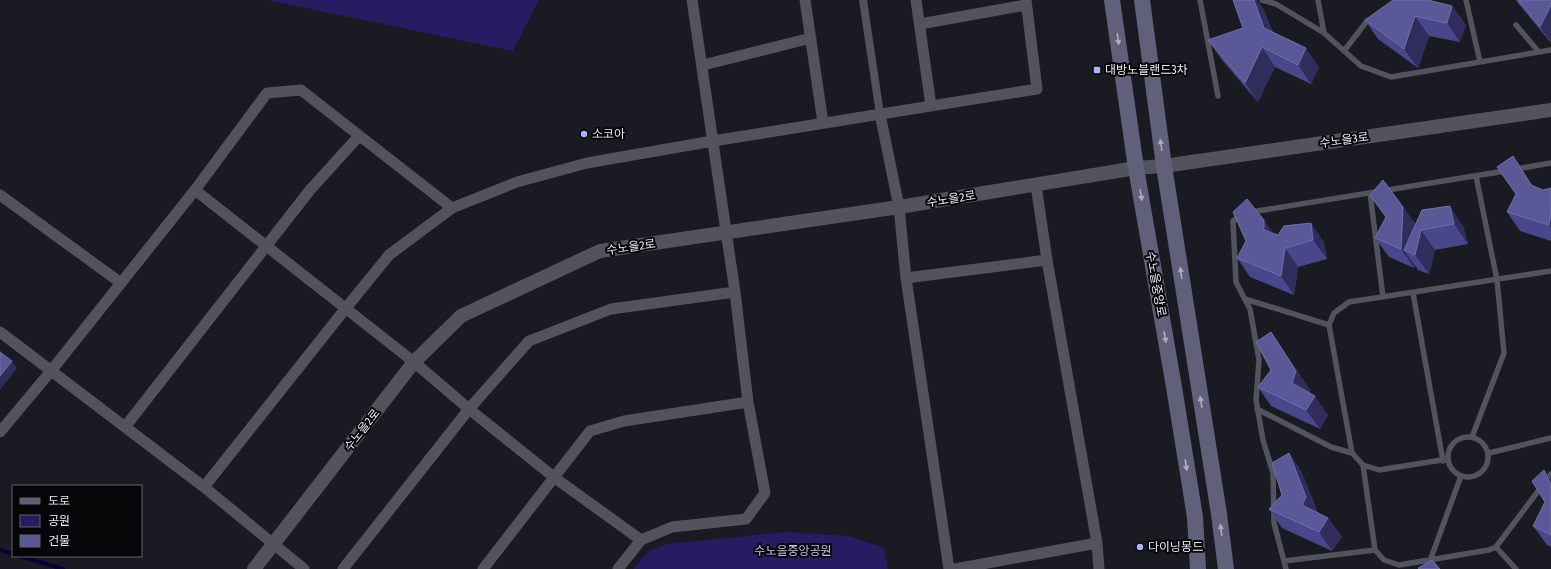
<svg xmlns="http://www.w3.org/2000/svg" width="1551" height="569" font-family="'Fira Sans Condensed','Noto Sans KR',sans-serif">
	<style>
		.green { fill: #251c62 }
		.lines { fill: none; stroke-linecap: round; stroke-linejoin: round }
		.stream { stroke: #0b0032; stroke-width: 4 }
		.service { stroke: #53535e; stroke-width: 5.5 }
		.pedestrian { stroke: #53535e; stroke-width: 8 }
		.minor { stroke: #53535e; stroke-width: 11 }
		.tertiary { stroke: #53535e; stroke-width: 14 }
		.secondary { stroke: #60607a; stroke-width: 16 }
		.wall { fill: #4a468c }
		.shaded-wall { fill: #302d5d }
		.building { fill: #5b5897; stroke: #726fa5 }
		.oneway { fill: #acacbc }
		.poi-dot { fill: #acaffb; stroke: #060609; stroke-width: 1.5 }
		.labels { text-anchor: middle; stroke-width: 4; stroke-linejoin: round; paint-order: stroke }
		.poi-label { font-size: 12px; fill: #ebebf2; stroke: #060609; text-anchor: start }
		.street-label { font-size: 12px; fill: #ebebf2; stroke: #060609 }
		.park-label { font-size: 12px; fill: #c0c3ee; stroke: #060609 }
	</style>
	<rect width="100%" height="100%" fill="#1a1a23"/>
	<!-- green -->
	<path class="green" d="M 267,0 L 539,0 L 513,51 Z
		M 785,532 L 849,536 L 884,548 L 888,569 L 633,569 L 649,551 L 667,544 Z"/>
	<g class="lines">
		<!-- stream -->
		<path class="stream" d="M 0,550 L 13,554
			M 20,556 L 63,569"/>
		<!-- service -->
		<path class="service" d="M 1200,0 L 1218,96
			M 1262,0 L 1276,4 L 1324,33 L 1361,66 L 1391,77 L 1551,50
			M 1318,0 L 1324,33
			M 1466,0 L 1480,62
			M 1516,25 L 1539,52
			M 1344,51 L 1367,21
			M 1516,169 L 1551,163
			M 1370,193 L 1383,297
			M 1251,212 L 1505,171
			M 1241,215 L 1233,221 L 1236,282 L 1250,309 L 1259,360 L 1256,400 L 1263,440 L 1273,473 L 1274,523 L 1286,569
			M 1413,293 L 1443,461
			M 1245,299 L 1329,325
			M 1257,409 L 1331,447 L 1352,453
			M1448 457a20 20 0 1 1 40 0a20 20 0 1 1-40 0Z
			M 1472,437 L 1504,353 L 1497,280 L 1476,176
			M 1489,453 L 1551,438
			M 1448,459 L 1379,470 L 1363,465 L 1352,453 L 1329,325 L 1334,313 L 1349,302 L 1551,271
			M 1363,465 L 1375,550 L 1384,560 L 1399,565 L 1489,550 L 1496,547 L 1551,474
			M 1496,547 L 1516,569
			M 1284,561 L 1375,550
			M 1427,569 L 1461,476"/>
		<!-- pedestrian -->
		<path class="pedestrian" d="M 863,0 L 880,114"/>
		<!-- minor -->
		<path class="minor" d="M 805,0 L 823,123
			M 916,0 L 931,106
			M 920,24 L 1026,5
			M 703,65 L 811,38
			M 880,114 L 899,207 L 906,278 L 949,569
			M 1036,185 L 1047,260 L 1097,543 L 1099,569
			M 195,190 L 414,362 L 469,409 L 555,478 L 641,540
			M 0,195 L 121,283
			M 906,278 L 1047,260
			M 0,332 L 204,487 L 304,569
			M 125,427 L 310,190 L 359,136
			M 0,432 L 51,371 L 195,190 L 267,93 L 301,90 L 452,208
			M 204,487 L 346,308 L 389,255 L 452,208 L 517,182 L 587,163 L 713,141 L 1037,89 L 1026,0
			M 343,569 L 469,409 L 529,341 L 611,309 L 735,292
			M 483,569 L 590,431 L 624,421 L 748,402
			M 618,569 L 641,540 L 672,527 L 746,519 L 765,493 L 748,402 L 735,292 L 692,0
			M 955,569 L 1097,543"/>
		<!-- tertiary -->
		<path class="tertiary" d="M 254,569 L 414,362 L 461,316 L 600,251 L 899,207 L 1136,168 L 1164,166 L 1551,110"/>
		<!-- secondary -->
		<path class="secondary" d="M 1112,0 L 1136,168 L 1174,387 L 1195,517 L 1198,569
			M 1142,0 L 1164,166 L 1219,514 L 1226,569"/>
	</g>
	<!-- wall -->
	<path class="wall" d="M 1516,0 L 1551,0 L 1551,43 L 1518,3 Z
		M 1452,6 L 1466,25 L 1460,42 L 1429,36 L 1418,68 L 1378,39 L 1365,20 Z
		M 1263,8 L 1272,31 L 1319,67 L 1311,84 L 1275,67 L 1258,102 L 1222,60 L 1208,40 L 1243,28 Z
		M 1513,156 L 1533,186 L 1543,190 L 1551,188 L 1551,241 L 1520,231 L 1507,212 L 1516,195 Z
		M 1370,195 L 1403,207 L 1416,225 L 1422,210 L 1463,226 L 1468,244 L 1435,250 L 1429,274 L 1418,270 L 1415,265 L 1414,268 L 1389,257 L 1375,238 L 1386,217 Z
		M 1264,220 L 1273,234 L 1278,235 L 1311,223 L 1324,243 L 1327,259 L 1298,267 L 1294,295 L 1250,277 L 1237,258 Z
		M 1271,332 L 1310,390 L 1309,393 L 1328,415 L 1320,429 L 1271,406 L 1258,387 L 1271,370 Z
		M 1289,453 L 1302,473 L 1318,513 L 1328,518 L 1342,537 L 1332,551 L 1282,528 L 1269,509 L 1282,495 Z
		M 1544,470 L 1551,481 L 1551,547 L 1547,545 L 1533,526 L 1545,502 Z"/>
	<!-- shaded-wall -->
	<path class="shaded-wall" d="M 1254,0 L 1257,0 L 1263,8 L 1277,47 L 1264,28 Z
		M 1551,5 L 1551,42 L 1540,27 Z
		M 1452,6 L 1466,25 L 1460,42 L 1447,23 Z
		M 1415,16 L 1429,36 L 1418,68 L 1404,49 Z
		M 1262,47 L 1275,67 L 1258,102 L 1245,83 Z
		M 1306,48 L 1319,67 L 1311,84 L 1298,65 Z
		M 1513,156 L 1526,175 L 1545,204 L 1531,185 Z
		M 1450,206 L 1463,226 L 1468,244 L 1454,224 Z
		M 1403,207 L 1417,226 L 1421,230 L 1435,250 L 1429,274 L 1415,255 L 1404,250 L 1415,265 L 1414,268 L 1401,249 Z
		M 1551,213 L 1551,228 L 1549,225 Z
		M 1264,220 L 1277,239 L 1264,230 Z
		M 1311,223 L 1324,243 L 1327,259 L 1313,240 Z
		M 1285,248 L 1298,267 L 1294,295 L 1281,276 Z
		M 1271,332 L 1310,390 L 1305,402 L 1292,383 Z
		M 12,361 L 17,368 L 0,390 L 0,376 Z
		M 1315,396 L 1328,415 L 1320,429 L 1306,410 Z
		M 1289,453 L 1302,473 L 1319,516 L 1302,505 Z
		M 1544,470 L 1551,481 L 1551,485 Z
		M 1328,518 L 1342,537 L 1332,551 L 1319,532 Z"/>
	<!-- building -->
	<path class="building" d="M 1233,0 L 1254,0 L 1264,28 L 1306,48 L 1298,65 L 1262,47 L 1245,83 L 1208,40 L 1243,28 Z
		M 1393,0 L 1428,0 L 1452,6 L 1447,23 L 1415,16 L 1404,49 L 1365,20 Z
		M 1518,0 L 1551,0 L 1551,5 L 1540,27 Z
		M 1513,156 L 1531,185 L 1543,190 L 1551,188 L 1551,213 L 1549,225 L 1507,212 L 1516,194 L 1497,167 Z
		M 1383,180 L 1403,207 L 1401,249 L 1375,238 L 1386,217 L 1370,195 Z
		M 1247,199 L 1264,220 L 1264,230 L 1278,235 L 1284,226 L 1311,223 L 1313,240 L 1285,248 L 1281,276 L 1237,258 L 1246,241 L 1233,212 Z
		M 1450,206 L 1454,224 L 1421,230 L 1415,255 L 1404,250 L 1422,210 Z
		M 1271,332 L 1296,371 L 1292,383 L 1315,396 L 1306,410 L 1258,387 L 1271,370 L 1256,342 Z
		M 0,352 L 12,361 L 0,376 Z
		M 1289,453 L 1306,497 L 1302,505 L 1328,518 L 1319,532 L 1269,509 L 1282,495 L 1272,463 Z
		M 1544,470 L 1551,485 L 1551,535 L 1533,526 L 1545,502 L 1532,481 Z
		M 1432,560 L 1440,569 L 1419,569 L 1418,568 Z"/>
	<!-- one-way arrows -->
	<defs><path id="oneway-solid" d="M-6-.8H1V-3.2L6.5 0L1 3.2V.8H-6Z"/></defs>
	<g class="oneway">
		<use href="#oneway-solid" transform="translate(1118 39) rotate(82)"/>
		<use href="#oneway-solid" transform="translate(1161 145) rotate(-98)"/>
		<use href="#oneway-solid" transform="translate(1141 195) rotate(80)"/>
		<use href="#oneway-solid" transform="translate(1181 273) rotate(-99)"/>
		<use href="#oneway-solid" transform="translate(1165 337) rotate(80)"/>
		<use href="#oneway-solid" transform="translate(1201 402) rotate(-99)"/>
		<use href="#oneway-solid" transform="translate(1186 465) rotate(81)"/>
		<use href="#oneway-solid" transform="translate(1221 530) rotate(-98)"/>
	</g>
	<!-- markers -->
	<g class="poi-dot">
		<rect x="1093" y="66" width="8" height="8" rx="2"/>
		<circle cx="584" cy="134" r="4"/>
		<circle cx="1140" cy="547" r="4"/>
	</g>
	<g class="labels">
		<!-- poi labels -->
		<g class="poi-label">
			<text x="1105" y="74">대방노블랜드3차</text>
			<text x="592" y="138">소코아</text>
			<text x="1148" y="551">다이닝몽드</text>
		</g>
		<!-- street labels -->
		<g class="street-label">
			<text transform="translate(1344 140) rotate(-8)" y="4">수노을3로</text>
			<text transform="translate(951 199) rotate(-9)" y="4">수노을2로</text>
			<text transform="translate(631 247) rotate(-8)" y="4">수노을2로</text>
			<text transform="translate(1156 284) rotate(80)" y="4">수노을중앙로</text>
			<text transform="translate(362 430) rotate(-52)" y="4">수노을2로</text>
		</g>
		<!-- park labels -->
		<g class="park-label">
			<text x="793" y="555">수노을중앙공원</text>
		</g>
	</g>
	<!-- legend -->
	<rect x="12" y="485" width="130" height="72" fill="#060609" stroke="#626266"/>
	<rect x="20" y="498" width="20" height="6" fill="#60607a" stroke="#626266"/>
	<text x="48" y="505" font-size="12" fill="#ebebf2">도로</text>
	<rect x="20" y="515" width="20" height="12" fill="#251c62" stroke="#626266"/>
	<text x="48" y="525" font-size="12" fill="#ebebf2">공원</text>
	<rect x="20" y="535" width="20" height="12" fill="#5b5897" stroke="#626266"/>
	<text x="48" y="545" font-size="12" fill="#ebebf2">건물</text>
</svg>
